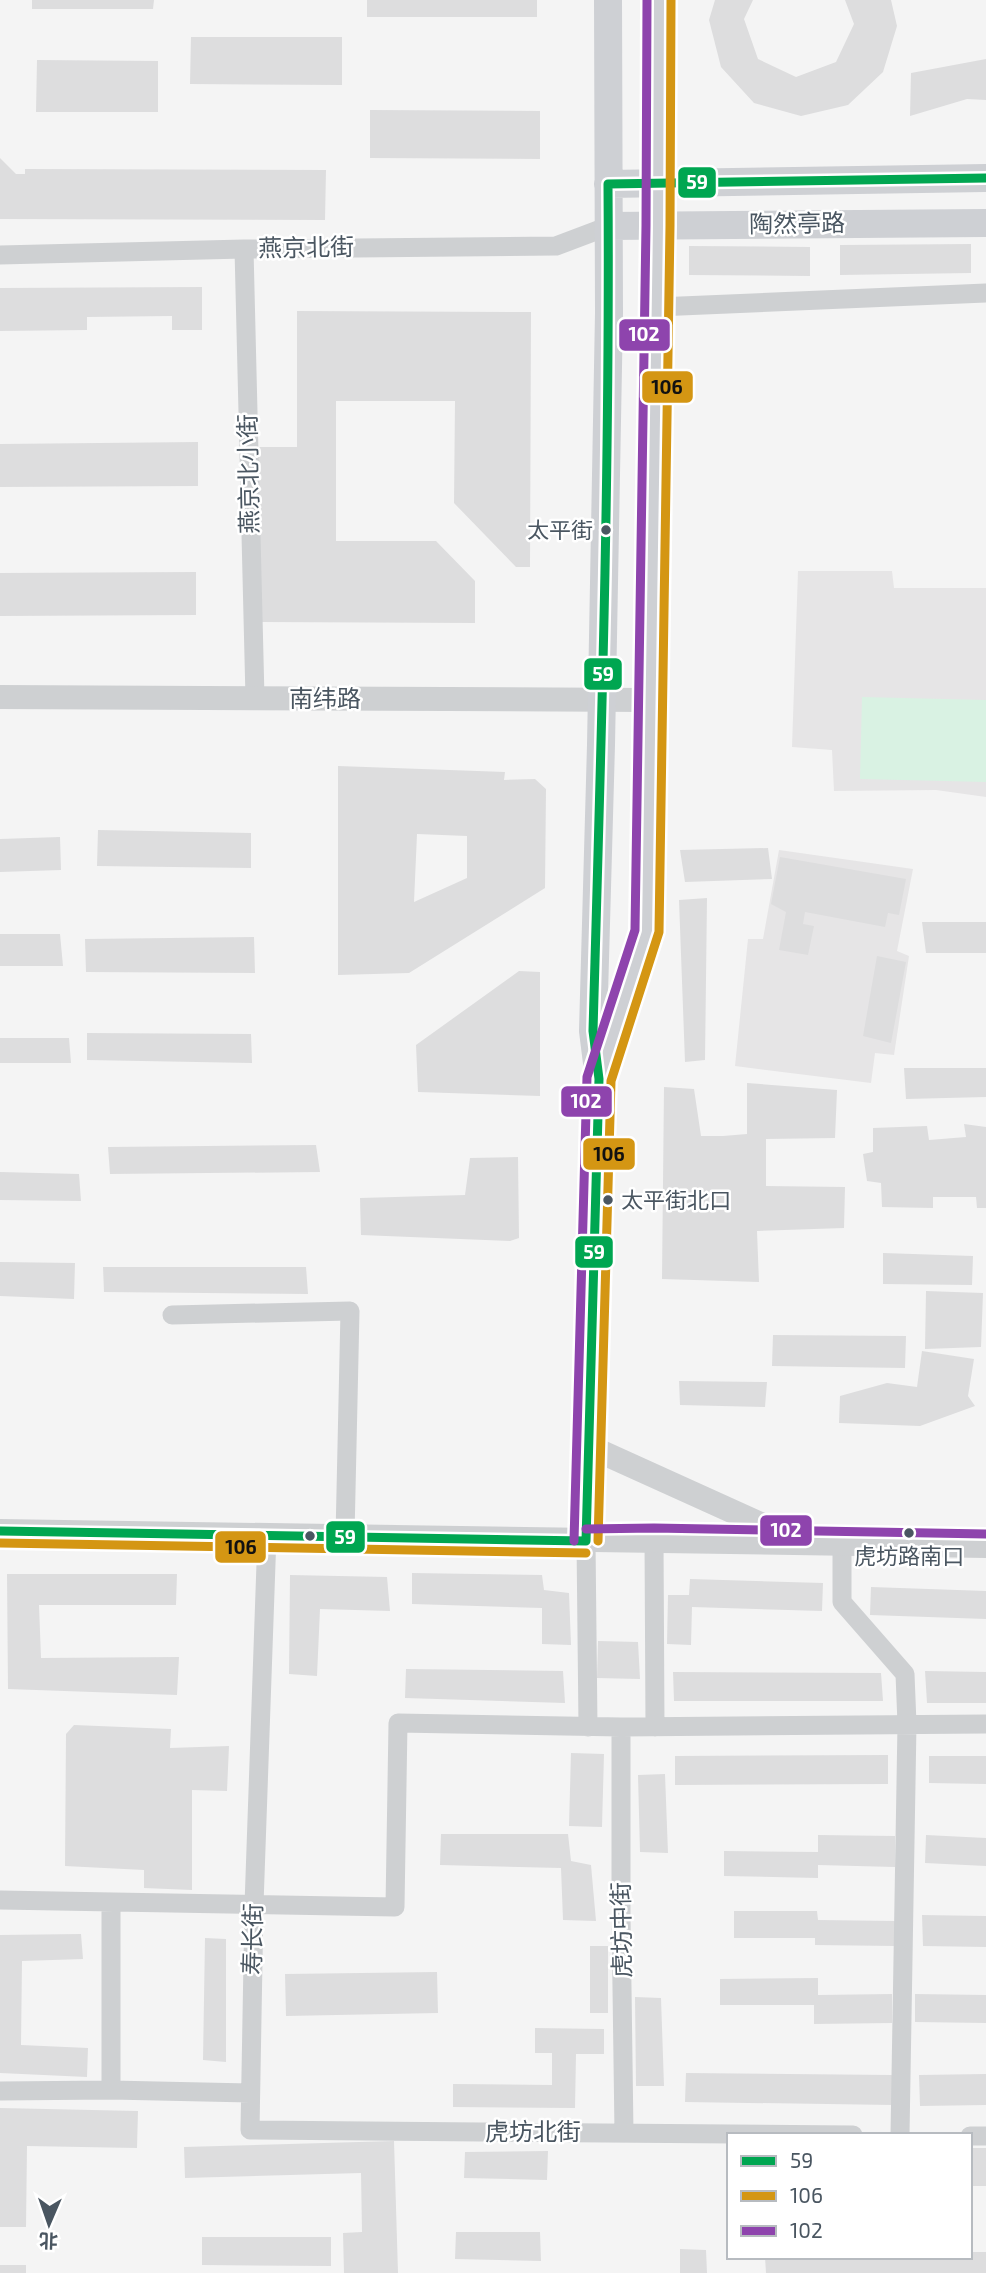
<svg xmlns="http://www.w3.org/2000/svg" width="986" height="2273" font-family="'Exo 2','Noto Sans SC',sans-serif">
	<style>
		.education { fill: #e6e5e6 }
		.green { fill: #d9f2e3 }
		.building { fill: #ddddde; fill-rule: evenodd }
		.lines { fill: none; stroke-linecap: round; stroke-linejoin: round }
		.minor { stroke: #ced0d2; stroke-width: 19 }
		.tertiary { stroke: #ced0d2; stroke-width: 24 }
		.secondary { stroke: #ced0d4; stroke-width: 28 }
		.bus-1-casing { stroke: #fff; stroke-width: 14 }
		.bus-2-casing { stroke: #fff; stroke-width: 14 }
		.bus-3-casing { stroke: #fff; stroke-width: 14 }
		.bus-1 { stroke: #00a651; stroke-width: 9 }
		.bus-2 { stroke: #d49613; stroke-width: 9 }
		.bus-3 { stroke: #8e44ad; stroke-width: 9 }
		.bus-dot { fill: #4a5661; stroke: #fff; stroke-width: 2.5 }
		.labels { text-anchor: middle; stroke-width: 5; stroke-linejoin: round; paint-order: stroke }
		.bus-label { font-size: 22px; fill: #4a5661; stroke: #fff; text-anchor: end }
		.street-label { font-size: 24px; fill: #4a5661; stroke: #fff }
		.line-badge { stroke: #fff; stroke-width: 2.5 }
		.badge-label { font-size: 19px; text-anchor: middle; font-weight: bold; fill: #fff }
		.pale-badge-label { font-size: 19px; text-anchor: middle; font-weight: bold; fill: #111 }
	</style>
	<rect width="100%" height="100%" fill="#f4f4f4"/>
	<!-- education -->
	<path class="education" d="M 798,571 L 892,571 L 894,588 L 986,588 L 986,797 L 936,790 L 834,791 L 832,750 L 792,747 Z
		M 779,850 L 913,869 L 897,951 L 909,956 L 894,1055 L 875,1053 L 871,1083 L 735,1066 L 748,939 L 763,939 Z"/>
	<!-- green -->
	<path class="green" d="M 862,697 L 986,700 L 986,782 L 860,779 Z"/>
	<!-- building -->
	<path class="building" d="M 32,0 L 154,0 L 153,9 L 32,9 Z
		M 367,0 L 537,0 L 537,17 L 367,17 Z
		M 715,0 L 753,0 L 744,19 L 758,59 L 796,77 L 836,62 L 854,24 L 845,0 L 891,0 L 897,26 L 883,72 L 848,105 L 801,116 L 754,103 L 721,67 L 709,20 Z
		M 191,37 L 342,37 L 342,85 L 190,84 Z
		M 986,59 L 986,100 L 967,99 L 910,116 L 911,73 Z
		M 37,60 L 158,61 L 158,112 L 36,112 Z
		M 370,110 L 540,111 L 540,159 L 370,158 Z
		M 0,158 L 16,174 L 25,174 L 25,169 L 326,170 L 325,220 L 0,219 Z
		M 971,244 L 971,273 L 840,275 L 840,245 Z
		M 689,246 L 810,247 L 810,276 L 689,275 Z
		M 202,287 L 202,330 L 172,330 L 172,316 L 87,317 L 87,330 L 0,331 L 0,288 Z
		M 297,311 L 531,312 L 530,567 L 516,567 L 454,503 L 455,401 L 336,401 L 336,541 L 436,541 L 475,581 L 475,623 L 261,622 L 256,447 L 297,447 Z
		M 198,442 L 198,486 L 0,487 L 0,444 Z
		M 196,572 L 196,615 L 0,616 L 0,573 Z
		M 338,766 L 505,772 L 504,780 L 535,779 L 546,789 L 545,888 L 409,973 L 338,975 ZM 417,834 L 467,836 L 467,878 L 414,902 Z
		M 98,830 L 251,833 L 251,868 L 97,866 Z
		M 60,837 L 61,870 L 0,872 L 0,839 Z
		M 768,848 L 772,879 L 685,882 L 680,850 Z
		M 780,857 L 906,879 L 899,915 L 888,913 L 885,927 L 805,912 L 803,924 L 814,926 L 808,955 L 779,950 L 786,912 L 771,904 Z
		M 707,898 L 705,1060 L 685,1062 L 679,900 Z
		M 922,922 L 986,922 L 986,953 L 926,953 Z
		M 0,934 L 60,934 L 63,966 L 0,966 Z
		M 254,937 L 255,973 L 86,972 L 85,939 Z
		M 877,956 L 906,962 L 891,1043 L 863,1036 Z
		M 519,971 L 540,972 L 540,1096 L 418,1092 L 416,1045 Z
		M 87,1033 L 251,1034 L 252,1063 L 87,1060 Z
		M 0,1038 L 69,1038 L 71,1063 L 0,1063 Z
		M 904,1068 L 986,1068 L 986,1097 L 906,1099 Z
		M 747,1083 L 837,1090 L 835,1138 L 766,1139 L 766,1186 L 845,1187 L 844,1228 L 757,1231 L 759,1282 L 662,1279 L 664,1087 L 694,1089 L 701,1136 L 723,1136 L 747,1134 Z
		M 964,1124 L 986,1127 L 986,1208 L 977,1208 L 976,1197 L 933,1197 L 933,1208 L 882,1207 L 881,1183 L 867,1181 L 863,1154 L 873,1152 L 873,1128 L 927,1126 L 929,1140 L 966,1137 Z
		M 316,1145 L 320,1172 L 110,1174 L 108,1147 Z
		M 518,1157 L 519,1238 L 510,1241 L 361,1235 L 360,1198 L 465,1195 L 470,1158 Z
		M 0,1172 L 79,1174 L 81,1201 L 0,1200 Z
		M 883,1253 L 973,1256 L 972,1285 L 883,1284 Z
		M 0,1262 L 75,1263 L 74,1299 L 0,1296 Z
		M 103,1267 L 306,1267 L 308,1294 L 104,1292 Z
		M 926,1291 L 983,1293 L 981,1347 L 925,1349 Z
		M 773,1335 L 906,1336 L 905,1368 L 772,1366 Z
		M 922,1351 L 974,1359 L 968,1396 L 975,1406 L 920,1426 L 839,1423 L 840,1396 L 887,1383 L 917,1387 Z
		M 679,1381 L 767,1382 L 765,1407 L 680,1405 Z
		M 412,1573 L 542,1575 L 544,1590 L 569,1593 L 571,1645 L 542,1644 L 542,1608 L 412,1604 Z
		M 7,1574 L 177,1574 L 176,1605 L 39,1605 L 41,1658 L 179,1657 L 177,1695 L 8,1689 Z
		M 290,1575 L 387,1577 L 390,1611 L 320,1609 L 317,1676 L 289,1674 Z
		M 690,1579 L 823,1583 L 822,1611 L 692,1607 L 691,1645 L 667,1644 L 668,1595 L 689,1595 Z
		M 871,1587 L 986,1591 L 986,1619 L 870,1615 Z
		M 598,1641 L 638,1642 L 640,1679 L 597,1678 Z
		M 406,1669 L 563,1671 L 565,1703 L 405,1698 Z
		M 925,1671 L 986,1672 L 986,1703 L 927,1703 Z
		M 673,1672 L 881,1673 L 883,1701 L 674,1701 Z
		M 74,1725 L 171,1729 L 170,1748 L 229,1746 L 227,1791 L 192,1790 L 192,1890 L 144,1888 L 144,1870 L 65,1866 L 66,1734 Z
		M 571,1753 L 604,1754 L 602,1827 L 569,1826 Z
		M 888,1755 L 888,1784 L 675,1785 L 675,1756 Z
		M 929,1756 L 986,1756 L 986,1784 L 929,1783 Z
		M 665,1774 L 668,1853 L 640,1852 L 638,1775 Z
		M 441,1834 L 568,1834 L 571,1861 L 591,1865 L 596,1921 L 563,1920 L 561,1868 L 440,1865 Z
		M 818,1835 L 895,1836 L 895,1867 L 818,1865 L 818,1878 L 724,1876 L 724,1851 L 818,1852 Z
		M 926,1835 L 986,1838 L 986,1866 L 925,1863 Z
		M 734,1911 L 817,1911 L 818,1920 L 895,1921 L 895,1946 L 815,1945 L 815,1938 L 734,1938 Z
		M 922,1915 L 986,1916 L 986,1947 L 923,1946 Z
		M 81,1934 L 83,1959 L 22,1961 L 21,2045 L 88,2048 L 87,2077 L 0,2073 L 0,1935 Z
		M 205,1938 L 226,1939 L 226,2062 L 203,2060 Z
		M 590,1946 L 608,1946 L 608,2013 L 590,2013 Z
		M 437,1972 L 438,2013 L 286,2016 L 285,1974 Z
		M 818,1978 L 818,1995 L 892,1994 L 892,2023 L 814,2024 L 814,2005 L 720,2005 L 720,1979 Z
		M 915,1994 L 986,1995 L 986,2023 L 915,2022 Z
		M 635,1997 L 661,1998 L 664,2086 L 636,2086 Z
		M 535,2028 L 604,2029 L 604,2054 L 576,2054 L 575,2108 L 453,2107 L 453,2084 L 552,2085 L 552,2053 L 535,2053 Z
		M 686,2073 L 892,2075 L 893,2105 L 685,2102 Z
		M 986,2074 L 986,2105 L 920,2106 L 919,2075 Z
		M 0,2108 L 138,2111 L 137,2148 L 27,2146 L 26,2227 L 0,2227 Z
		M 394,2141 L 398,2273 L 344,2273 L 343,2233 L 362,2232 L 361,2173 L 185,2178 L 184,2147 Z
		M 970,2148 L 986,2148 L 986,2186 L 970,2186 Z
		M 548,2151 L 547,2180 L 464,2178 L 465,2152 Z
		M 456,2232 L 540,2232 L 541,2261 L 455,2259 Z
		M 202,2237 L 331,2237 L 331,2266 L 202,2265 Z
		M 680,2249 L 706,2250 L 707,2273 L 680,2273 Z
		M 970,2252 L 986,2252 L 986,2273 L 766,2273 L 765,2257 L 970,2257 Z
		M 0,2265 L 26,2265 L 26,2273 L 0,2273 Z"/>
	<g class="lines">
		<!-- minor -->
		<path class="minor" d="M 244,249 L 255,698
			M 0,255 L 244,249 L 556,246 L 609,226
			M 657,307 L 986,293
			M 172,1315 L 350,1311 L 345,1536
			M 267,1535 L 254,1905 L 250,2130 L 853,2135
			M 654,1540 L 655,1727
			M 586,1541 L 588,1727
			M 842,1543 L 842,1602 L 905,1674 L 907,1724 L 900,2135
			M 621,1727 L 621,1915 L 624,2133
			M 0,1900 L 395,1907 L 398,1723 L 621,1727 L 986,1724
			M 111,1902 L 111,2090
			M 0,2091 L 111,2090 L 250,2093
			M 970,2136 L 986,2136"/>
		<!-- tertiary -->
		<path class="tertiary" d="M 0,697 L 649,700
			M 588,1446 L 789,1537
			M 0,1531 L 986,1546"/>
		<!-- secondary -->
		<path class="secondary" d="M 608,184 L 986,178
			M 609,226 L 986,223
			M 602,1072 L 647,932 L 658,226 L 659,0
			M 586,1541 L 599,1079 L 593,1031 L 601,745 L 609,313 L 608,0"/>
		<defs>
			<path id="bus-1" d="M 0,1531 L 586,1541
				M 586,1541 L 599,1079 L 593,1031 C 601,749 610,466 608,184 L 986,178"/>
			<path id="bus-2" d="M 598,1541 L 611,1081 L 659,932 L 670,226 L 671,0
				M 0,1543 L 586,1553"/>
			<path id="bus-3" d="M 586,1529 L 654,1528 L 986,1534
				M 574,1541 L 587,1077 L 635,930 L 646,226 L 647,0"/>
		</defs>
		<!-- bus-1 casing -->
		<use href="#bus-1" class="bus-1-casing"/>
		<!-- bus-2 casing -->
		<use href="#bus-2" class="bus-2-casing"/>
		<!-- bus-3 casing -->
		<use href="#bus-3" class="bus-3-casing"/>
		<!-- bus-1 -->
		<use href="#bus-1" class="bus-1"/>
		<!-- bus-2 -->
		<use href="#bus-2" class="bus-2"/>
		<!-- bus-3 -->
		<use href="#bus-3" class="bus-3"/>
	</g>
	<!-- markers -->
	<g class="bus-dot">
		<circle cx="606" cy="530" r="6"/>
		<circle cx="608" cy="1200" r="6"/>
		<circle cx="909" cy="1533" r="6"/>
		<circle cx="310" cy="1536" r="6"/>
	</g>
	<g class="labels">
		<!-- bus labels -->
		<g class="bus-label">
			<text x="593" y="538">太平街</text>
			<text x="621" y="1208" text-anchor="start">太平街北口</text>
			<text x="909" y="1564" text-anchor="middle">虎坊路南口</text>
		</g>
		<!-- street labels -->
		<g class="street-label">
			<text transform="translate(797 224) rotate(-1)" y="8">陶然亭路</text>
			<text transform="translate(306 248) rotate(-1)" y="8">燕京北街</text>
			<text transform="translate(249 474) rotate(-91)" y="8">燕京北小街</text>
			<text x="325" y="707">南纬路</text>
			<text transform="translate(622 1930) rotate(-91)" y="8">虎坊中街</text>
			<text transform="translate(253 1939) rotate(-89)" y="8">寿长街</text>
			<text x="533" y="2140">虎坊北街</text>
		</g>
	</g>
	<g class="line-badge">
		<rect x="677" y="166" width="40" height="33" rx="7" fill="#00a651"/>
		<rect x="618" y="318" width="53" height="34" rx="7" fill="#8e44ad"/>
		<rect x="641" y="370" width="53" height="34" rx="7" fill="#d49613"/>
		<rect x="583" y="657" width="40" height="34" rx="7" fill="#00a651"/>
		<rect x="560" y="1085" width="53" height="33" rx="7" fill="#8e44ad"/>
		<rect x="582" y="1137" width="54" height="34" rx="7" fill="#d49613"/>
		<rect x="574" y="1235" width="40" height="34" rx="7" fill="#00a651"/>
		<rect x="759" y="1514" width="54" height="33" rx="7" fill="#8e44ad"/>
		<rect x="325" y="1520" width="41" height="34" rx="7" fill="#00a651"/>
		<rect x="214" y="1530" width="53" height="34" rx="7" fill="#d49613"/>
	</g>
	<g class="badge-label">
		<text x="697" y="189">59</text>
		<text x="644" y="341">102</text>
		<text x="603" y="681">59</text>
		<text x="586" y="1108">102</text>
		<text x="594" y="1259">59</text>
		<text x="786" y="1537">102</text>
		<text x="345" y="1544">59</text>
	</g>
	<g class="pale-badge-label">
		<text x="667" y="394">106</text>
		<text x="609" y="1161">106</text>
		<text x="241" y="1554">106</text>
	</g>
	<!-- legend -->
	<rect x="727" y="2133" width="245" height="126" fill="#ffffff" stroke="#b7bbc0" stroke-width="2"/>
	<rect x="741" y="2156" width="35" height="10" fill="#00a651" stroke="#b7bbc0" stroke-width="2"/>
	<text x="790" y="2168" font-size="21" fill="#4a5661">59</text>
	<rect x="741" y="2191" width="35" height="10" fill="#d49613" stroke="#b7bbc0" stroke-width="2"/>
	<text x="790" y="2203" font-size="21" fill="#4a5661">106</text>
	<rect x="741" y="2226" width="35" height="10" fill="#8e44ad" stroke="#b7bbc0" stroke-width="2"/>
	<text x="790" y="2238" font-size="21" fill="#4a5661">102</text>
	<!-- north arrow -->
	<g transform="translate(49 2224) rotate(182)" stroke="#ffffff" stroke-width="5" paint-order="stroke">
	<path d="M0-5L12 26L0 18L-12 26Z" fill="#4a5661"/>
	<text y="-10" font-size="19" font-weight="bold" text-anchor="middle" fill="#4a5661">北</text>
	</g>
</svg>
